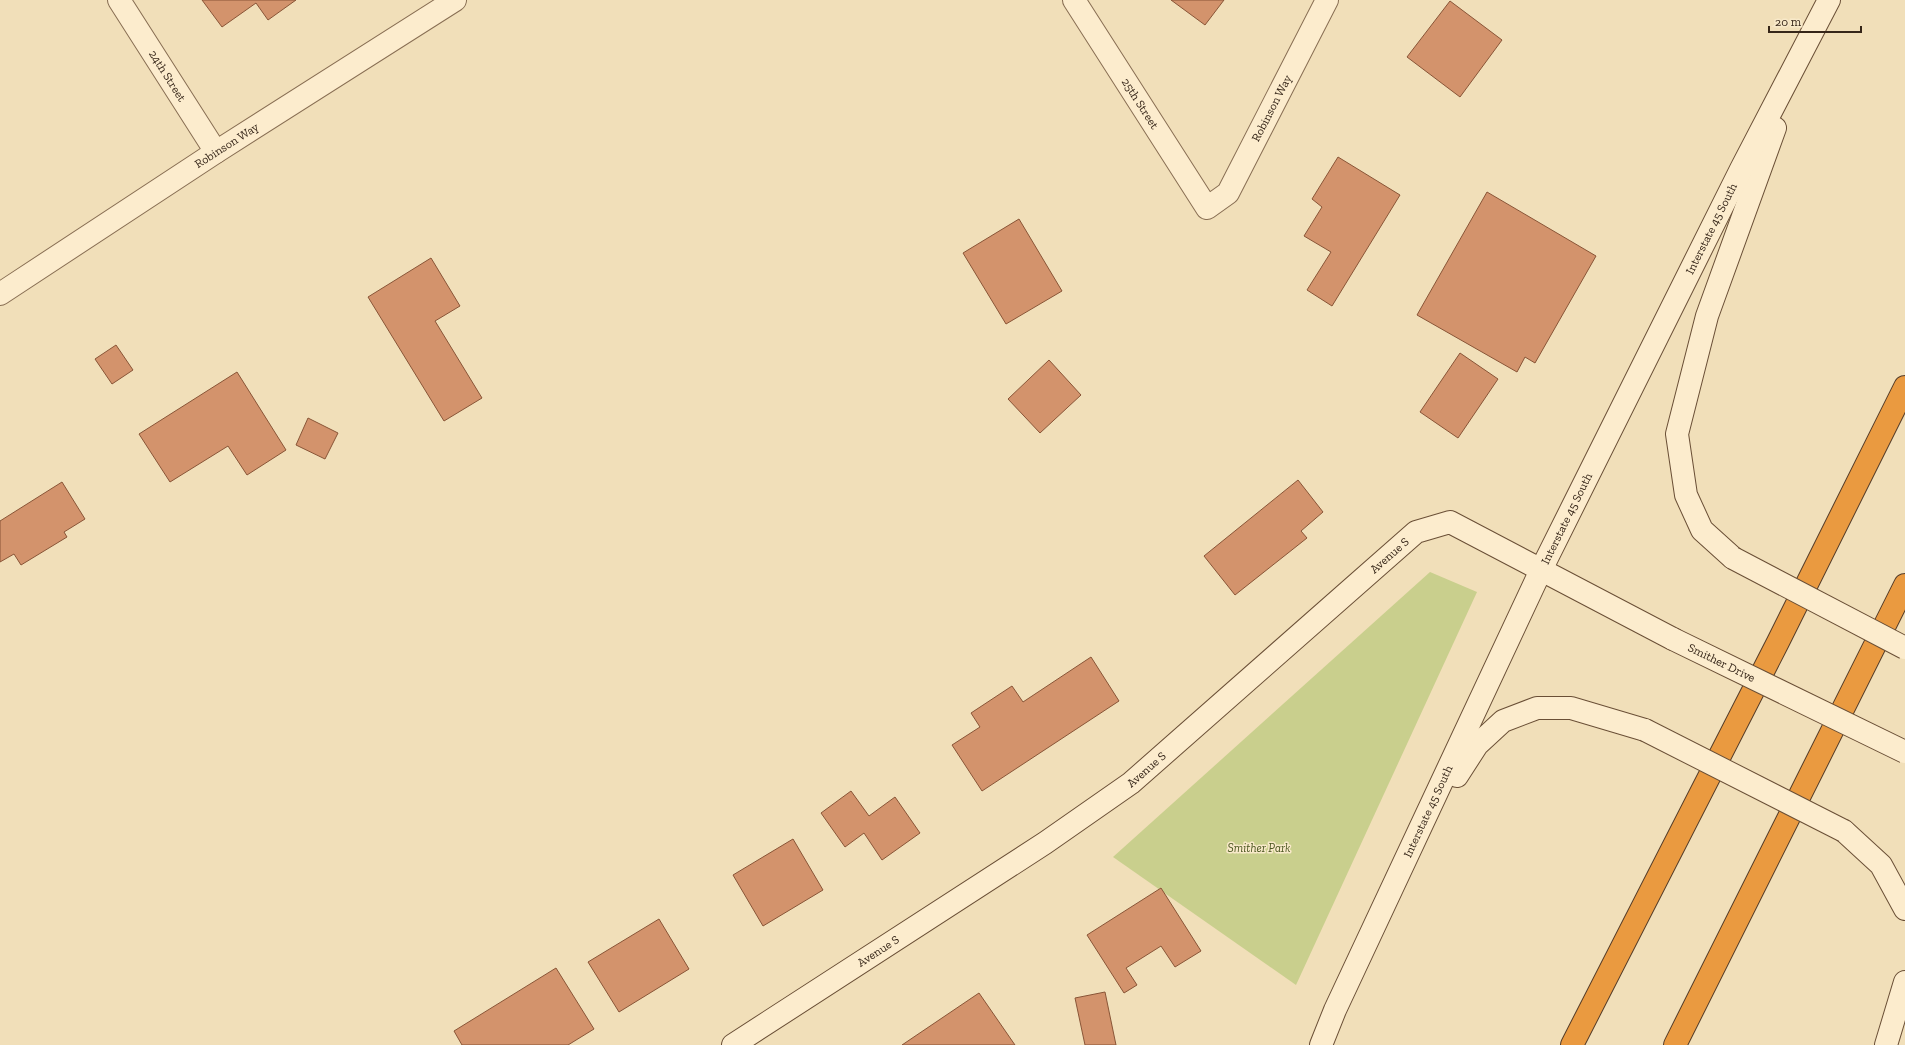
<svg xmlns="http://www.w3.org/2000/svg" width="1905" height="1045" font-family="'Zilla Slab',serif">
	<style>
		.green { fill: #c9cf8d }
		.building { fill: #d3936c; stroke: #895537 }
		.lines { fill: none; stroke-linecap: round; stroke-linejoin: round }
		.street-casing { stroke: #886e53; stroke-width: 24 }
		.secondary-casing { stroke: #6a4f36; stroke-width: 24 }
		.highway-casing { stroke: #553c28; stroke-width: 24 }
		.street { stroke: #fceccd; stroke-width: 22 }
		.secondary { stroke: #fceccd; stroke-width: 22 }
		.highway { stroke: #ea9a40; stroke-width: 22 }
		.secondary-bridge-casing { stroke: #6a4f36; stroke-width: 24; stroke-linecap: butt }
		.secondary-bridge { stroke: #fceccd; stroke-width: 22 }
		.labels { text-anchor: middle; stroke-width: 3; stroke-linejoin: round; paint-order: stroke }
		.street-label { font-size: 12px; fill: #362619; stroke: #f8e9c9 }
		.park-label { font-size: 12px; font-style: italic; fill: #48541e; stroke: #f8e9c9 }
	</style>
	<rect width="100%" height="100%" fill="#f1dfb9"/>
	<!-- green -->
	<path class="green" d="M 1430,572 L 1477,592 L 1296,985 L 1113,857 Z"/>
	<!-- building -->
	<path class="building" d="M 202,0 L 296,0 L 268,20 L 256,3 L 222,27 Z
		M 1171,0 L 1224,0 L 1205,25 Z
		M 1450,1 L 1502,40 L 1460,97 L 1407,57 Z
		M 1338,157 L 1400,195 L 1332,306 L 1307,290 L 1331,252 L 1304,236 L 1322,207 L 1312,199 Z
		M 1487,192 L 1596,256 L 1535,363 L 1525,357 L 1517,372 L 1417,315 Z
		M 1019,219 L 1062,291 L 1006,324 L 963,253 Z
		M 431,258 L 460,306 L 435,321 L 482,398 L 444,421 L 368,297 Z
		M 116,345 L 133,370 L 112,384 L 95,359 Z
		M 1460,353 L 1498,379 L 1458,438 L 1420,412 Z
		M 1049,360 L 1081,395 L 1040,433 L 1008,399 Z
		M 237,372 L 286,450 L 247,475 L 228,446 L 170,482 L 139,434 Z
		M 308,418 L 338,433 L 325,459 L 296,445 Z
		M 1298,480 L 1323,512 L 1301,531 L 1307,538 L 1235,595 L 1204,556 Z
		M 62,482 L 85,519 L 64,532 L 67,537 L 21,565 L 14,554 L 0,562 L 0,521 Z
		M 1091,657 L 1119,701 L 982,791 L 952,745 L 980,727 L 971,713 L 1012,686 L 1023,702 Z
		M 851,791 L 869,816 L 895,797 L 920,833 L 882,860 L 864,833 L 845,847 L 821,813 Z
		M 793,839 L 823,890 L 763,926 L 733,875 Z
		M 1161,888 L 1201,951 L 1175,967 L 1161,946 L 1126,968 L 1137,985 L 1124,993 L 1087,935 Z
		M 659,919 L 689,969 L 619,1012 L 588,962 Z
		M 556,968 L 594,1029 L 568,1045 L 462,1045 L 454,1031 Z
		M 1105,992 L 1116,1045 L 1085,1045 L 1075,998 Z
		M 979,993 L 1015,1045 L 902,1045 Z"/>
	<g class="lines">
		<defs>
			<g id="street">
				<path id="s1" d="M 119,0 L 216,152"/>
				<path id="s2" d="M 1074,0 L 1207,208 L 1228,193 L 1327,0"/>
				<path id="s3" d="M 0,294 L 216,152 L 455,0"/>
			</g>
			<g id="secondary">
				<path d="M 1733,558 L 1702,530 L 1686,495 L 1677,434 L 1707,316 L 1775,128"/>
				<path d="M 1457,776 L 1477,745 L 1503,721 L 1537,708 L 1571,708 L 1645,730"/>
				<path d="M 1844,831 L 1881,865 L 1905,909"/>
				<path id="s4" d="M 733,1045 L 1045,843 L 1131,783 L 1416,532 L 1450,522 L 1673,639"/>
				<path id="s5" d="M 1321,1045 L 1335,1010 L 1541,570 L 1741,169 L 1829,0"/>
				<path d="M 1886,1045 L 1905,982"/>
			</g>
			<path id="highway" d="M 1572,1045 L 1778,642 L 1905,387
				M 1675,1045 L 1905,585"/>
		</defs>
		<!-- street casing -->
		<use href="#street" class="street-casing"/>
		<!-- secondary casing -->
		<use href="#secondary" class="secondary-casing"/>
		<!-- highway casing -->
		<use href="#highway" class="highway-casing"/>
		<!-- street -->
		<use href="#street" class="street"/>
		<!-- secondary -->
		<use href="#secondary" class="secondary"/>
		<!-- highway -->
		<use href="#highway" class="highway"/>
		<defs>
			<g id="secondary-bridge">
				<path d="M 1733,558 L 1905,648"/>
				<path id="s6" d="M 1673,639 L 1905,752"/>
				<path d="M 1645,730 L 1844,831"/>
			</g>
		</defs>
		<!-- secondary-bridge casing -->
		<use href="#secondary-bridge" class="secondary-bridge-casing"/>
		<!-- secondary-bridge -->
		<use href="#secondary-bridge" class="secondary-bridge"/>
	</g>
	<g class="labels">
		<!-- street labels -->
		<g class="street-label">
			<text dy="4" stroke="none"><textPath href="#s1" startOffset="90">24th Street</textPath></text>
			<text dy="4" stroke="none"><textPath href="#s2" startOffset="123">25th Street</textPath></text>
			<text dy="4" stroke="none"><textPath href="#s2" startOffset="368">Robinson Way</textPath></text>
			<text dy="4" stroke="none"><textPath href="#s3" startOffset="271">Robinson Way</textPath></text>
			<text dy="4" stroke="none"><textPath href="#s5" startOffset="905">Interstate 45 South</textPath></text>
			<text dy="4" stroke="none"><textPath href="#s5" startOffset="581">Interstate 45 South</textPath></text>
			<text dy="4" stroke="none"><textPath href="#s4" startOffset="821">Avenue S</textPath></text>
			<text dy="4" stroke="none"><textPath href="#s6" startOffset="54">Smither Drive</textPath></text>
			<text dy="4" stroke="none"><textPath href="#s4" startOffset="497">Avenue S</textPath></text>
			<text dy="4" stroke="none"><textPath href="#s5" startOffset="257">Interstate 45 South</textPath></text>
			<text dy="4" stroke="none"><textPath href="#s4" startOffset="173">Avenue S</textPath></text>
		</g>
		<!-- park labels -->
		<g class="park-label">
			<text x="1259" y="852">Smither Park</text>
		</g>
	</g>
	<!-- scale -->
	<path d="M1769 26v6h92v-6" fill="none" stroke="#362619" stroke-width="2"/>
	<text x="1775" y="26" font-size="12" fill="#362619" stroke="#f8e9c9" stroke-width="3" paint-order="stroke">20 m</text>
</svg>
